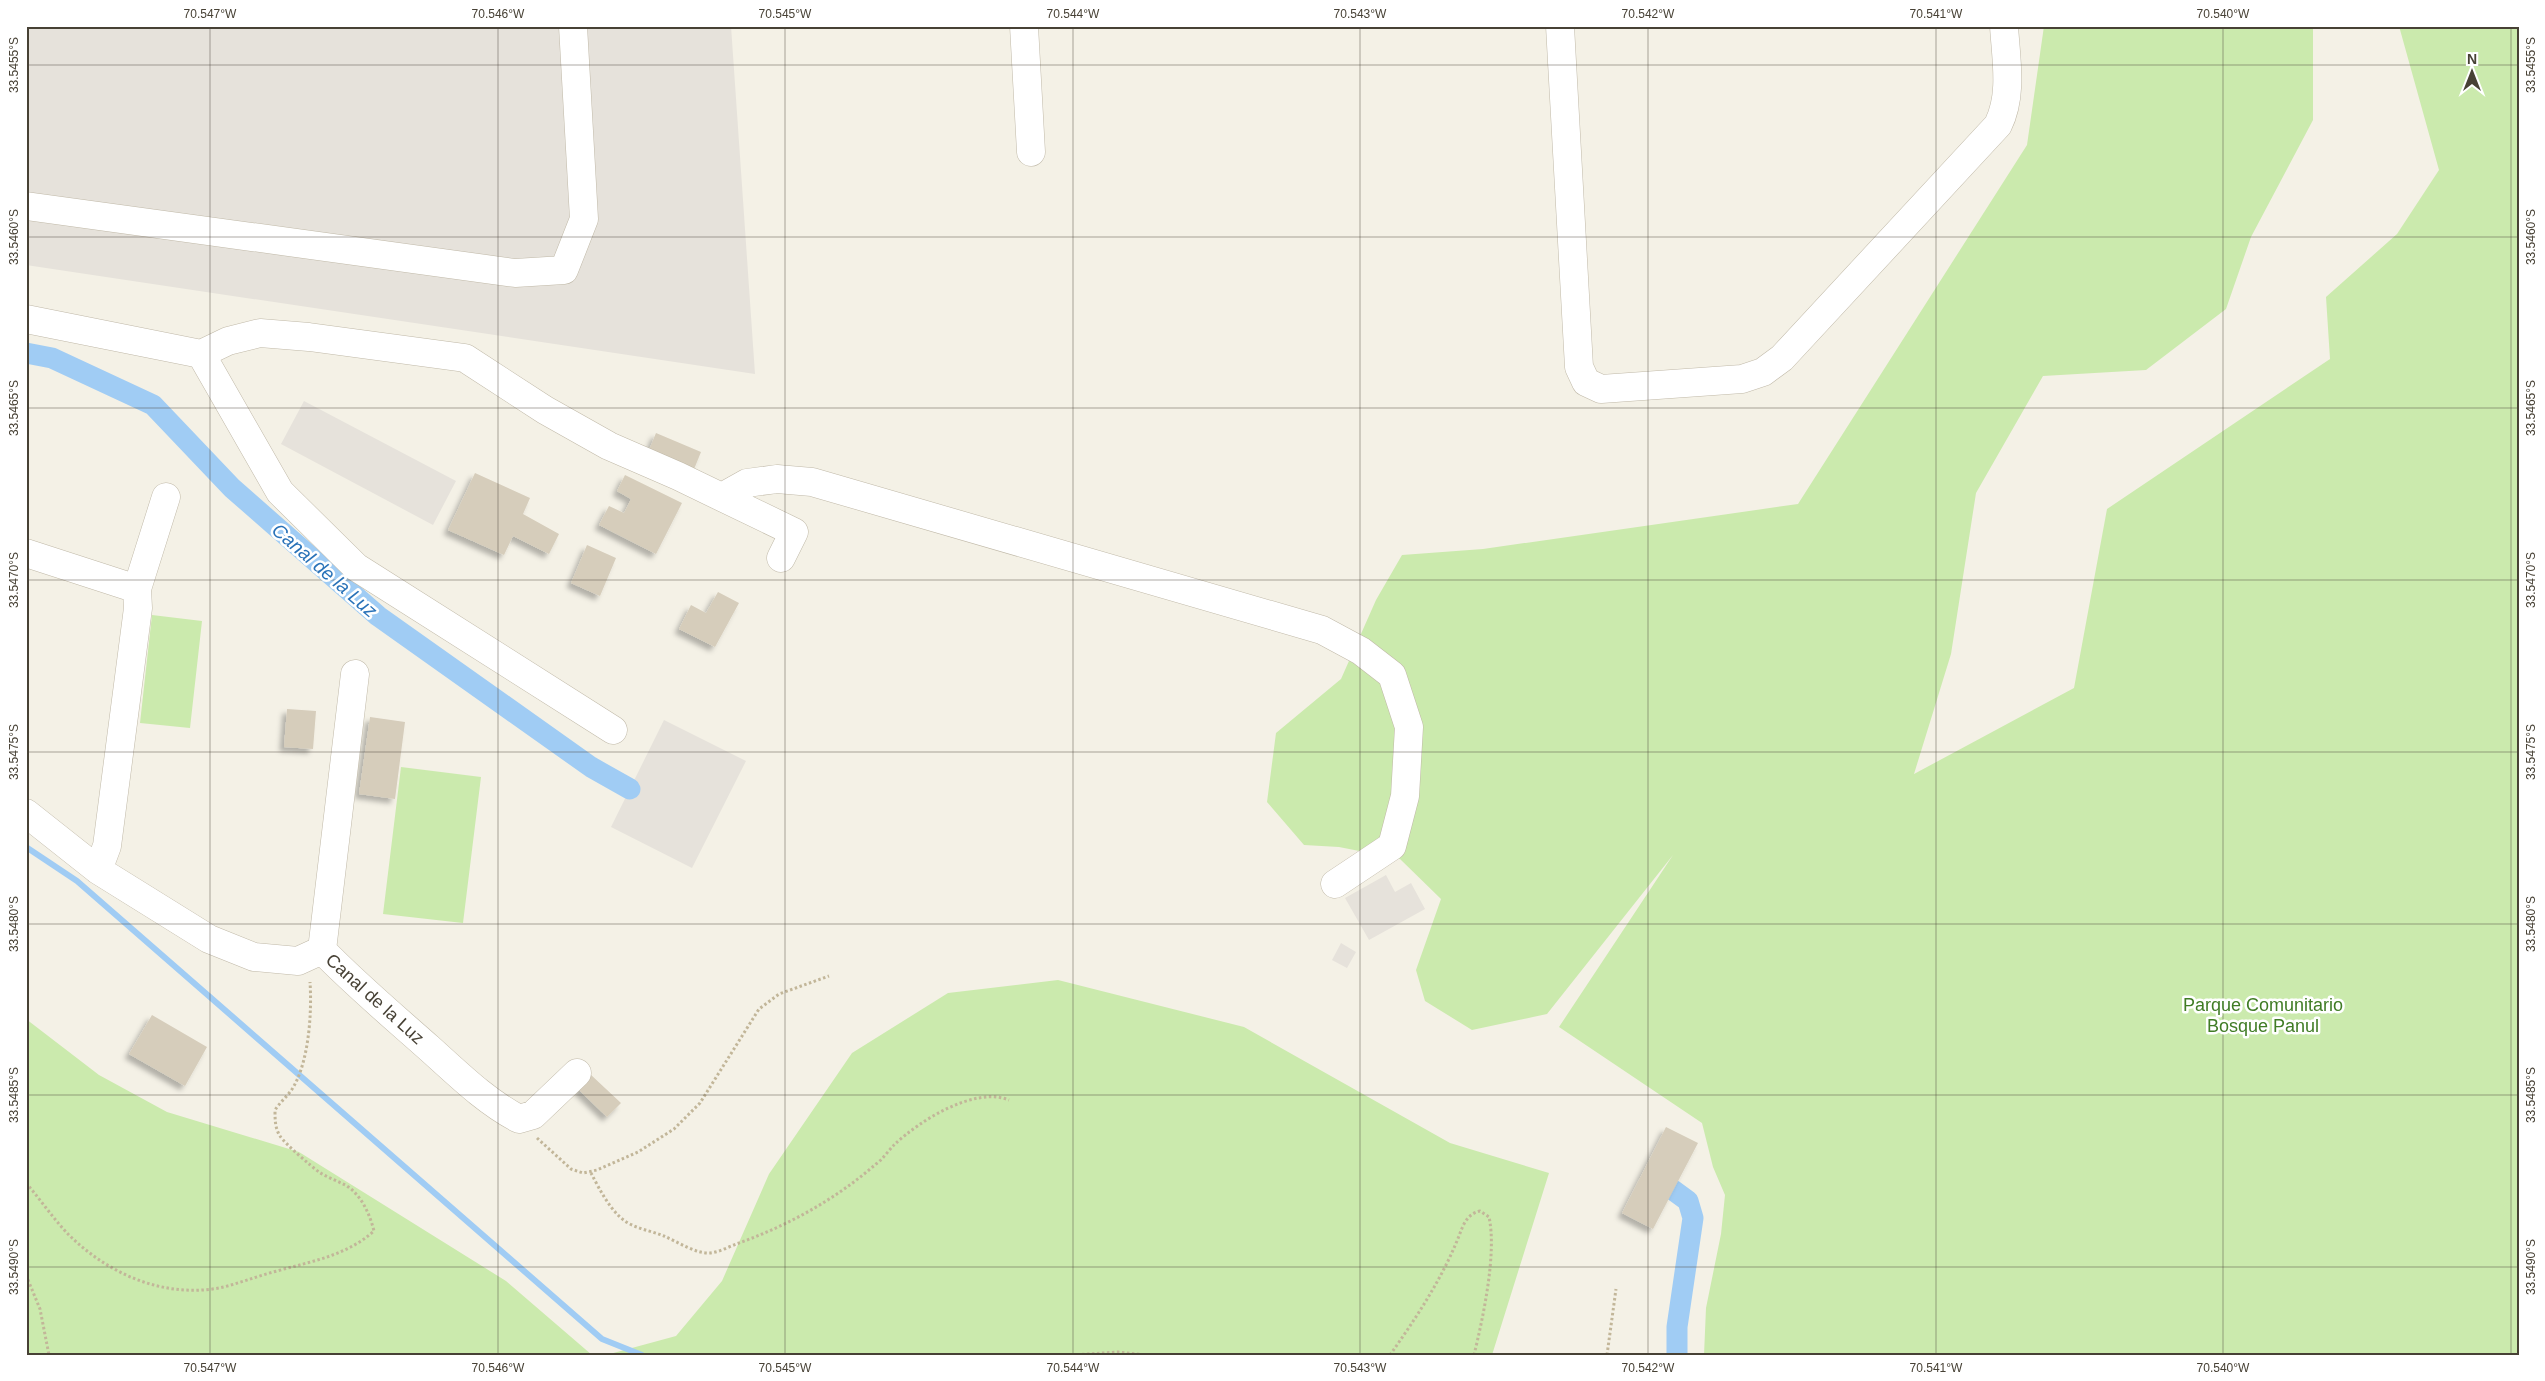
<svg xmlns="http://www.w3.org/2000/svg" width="2545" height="1381" font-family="Helvetica,sans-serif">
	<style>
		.industrial { fill: #e6e2db }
		.green { fill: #cbeaad }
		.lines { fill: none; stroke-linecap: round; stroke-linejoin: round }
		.stream { stroke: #a0ccf4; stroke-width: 6 }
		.canal { stroke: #a0ccf4; stroke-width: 21 }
		.building { fill: #d6cdbb; filter: url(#shadow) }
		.minor-casing { stroke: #c0b9a8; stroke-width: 29 }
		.path { stroke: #c2b699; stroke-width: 3; stroke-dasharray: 2.5 2.5; stroke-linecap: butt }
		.minor { stroke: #fff; stroke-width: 28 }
		.ticks { fill: none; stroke: #474135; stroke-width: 1; stroke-opacity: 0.45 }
		.labels { text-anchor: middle; stroke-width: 5; stroke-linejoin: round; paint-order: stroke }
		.street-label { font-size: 18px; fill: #474135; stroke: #fff }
		.park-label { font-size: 18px; fill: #407c25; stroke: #fff }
		.water-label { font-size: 19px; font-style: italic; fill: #2972b8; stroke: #fff }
		.neatline { fill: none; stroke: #474135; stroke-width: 2 }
		.ticks-label { font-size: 12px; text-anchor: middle; fill: #474135 }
	</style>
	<defs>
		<filter id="shadow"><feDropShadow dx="-4.5" dy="4.5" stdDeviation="2.5" flood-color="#0004"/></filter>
	</defs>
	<rect width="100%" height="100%" fill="#f4f1e6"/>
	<!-- industrial -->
	<path class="industrial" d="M 26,26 L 731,26 L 755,374 L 26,265 Z
		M 304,401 L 456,481 L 433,525 L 281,444 Z
		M 664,720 L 746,761 L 692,868 L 611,827 Z
		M 1386,875 L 1395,892 L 1411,883 L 1425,909 L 1369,940 L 1345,898 Z
		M 1341,943 L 1356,952 L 1347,968 L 1332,960 Z"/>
	<!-- green -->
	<path class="green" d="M 2044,26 L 2313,26 L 2313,120 L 2251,237 L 2226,309 L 2146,370 L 2043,376 L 1976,493 L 1951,654 L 1914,774 L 2074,688 L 2107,509 L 2330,359 L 2326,297 L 2397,234 L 2439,170 L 2399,26 L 2519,26 L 2519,1355 L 1704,1355 L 1706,1308 L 1721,1234 L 1725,1195 L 1713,1167 L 1702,1123 L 1559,1027 L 1673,855 L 1547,1014 L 1472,1030 L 1425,1001 L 1416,970 L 1441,899 L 1400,859 L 1339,847 L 1304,845 L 1267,802 L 1276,733 L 1341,679 L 1376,600 L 1402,555 L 1483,549 L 1798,504 L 2027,145 Z
		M 152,615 L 202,621 L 190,728 L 140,723 Z
		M 401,767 L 481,777 L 463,923 L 383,914 Z
		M 1058,980 L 1244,1027 L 1450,1143 L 1549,1173 L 1492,1355 L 606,1355 L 676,1336 L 722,1281 L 769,1174 L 852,1053 L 948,993 Z
		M 26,1019 L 99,1075 L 167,1112 L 299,1152 L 506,1281 L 592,1355 L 26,1355 Z"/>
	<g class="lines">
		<!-- stream -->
		<path class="stream" d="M 26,847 L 77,881 L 602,1339 L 642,1355"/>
		<!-- canal -->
		<path class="canal" d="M 26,353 L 52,358 L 153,405 L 232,488 L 378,616 L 591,767 L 630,789
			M 1673,1190 L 1688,1201 L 1693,1218 L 1677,1327 L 1677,1355"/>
	</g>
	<!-- building -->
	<path class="building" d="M 656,433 L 701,452 L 692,474 L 647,455 Z
		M 475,473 L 530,498 L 523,514 L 559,534 L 549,554 L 513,536 L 504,555 L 448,530 Z
		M 625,475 L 682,503 L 656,554 L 599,525 L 609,506 L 624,513 L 631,499 L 617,491 Z
		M 587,545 L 616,558 L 600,596 L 571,583 Z
		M 718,592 L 739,603 L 715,647 L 679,629 L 691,605 L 706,613 Z
		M 287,709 L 316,711 L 313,749 L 284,747 Z
		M 370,717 L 405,722 L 395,799 L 359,794 Z
		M 152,1015 L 207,1047 L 185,1086 L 129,1054 Z
		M 590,1074 L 621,1103 L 607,1117 L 577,1088 Z
		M 1666,1127 L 1698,1143 L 1653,1229 L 1622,1213 Z"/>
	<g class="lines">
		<defs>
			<path id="minor" d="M 1024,26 L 1031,152
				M 1560,26 L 1579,367 L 1586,382 L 1601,389 L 1742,379 L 1763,372 L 1782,358 L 1998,125 C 2013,95 2006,59 2004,26
				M 26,206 L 515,273 L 564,270 L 584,219 L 573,26
				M 26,319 L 201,354 L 228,341 L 260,333 L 309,337 L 465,358 L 545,410 L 609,446 L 678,476 L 794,532 L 781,558
				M 201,354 L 280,492 L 356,567 L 613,730
				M 722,497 L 747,483 L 777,479 L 812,482 L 1322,630 L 1361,651 L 1392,675 L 1409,727 L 1405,796 L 1392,846 L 1335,884
				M 26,553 L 137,589 L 138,608 L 107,846 L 98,870
				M 137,589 L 166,497
				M 26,813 L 98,870 L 209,939 L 254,957 L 298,961 L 322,950 C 356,985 393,1016 429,1048 C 458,1074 485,1101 519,1119 L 533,1115 L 577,1073
				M 322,950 L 355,674"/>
		</defs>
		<!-- minor casing -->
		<use href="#minor" class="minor-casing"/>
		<!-- path -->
		<path class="path" d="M 537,1138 L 571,1169 L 583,1173 L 597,1170 L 638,1152 L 674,1129 L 700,1103 L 759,1009 L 779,994 L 829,976
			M 591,1173 C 600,1190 613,1217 632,1225 C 643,1230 654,1232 664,1236 C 678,1242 696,1254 710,1253 C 720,1252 730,1246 739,1243 C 789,1225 836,1199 876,1164 C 883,1159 888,1151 894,1145 C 919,1121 974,1086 1009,1100
			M 26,1183 C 41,1200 54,1220 70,1236 C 109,1274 163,1298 219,1288 C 238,1284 257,1276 277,1271 C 312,1261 346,1256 374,1231 C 370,1215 362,1196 347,1186 C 338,1181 328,1178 319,1172 C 312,1167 284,1143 280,1136 C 275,1128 275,1120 275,1110 C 280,1102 289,1095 294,1086 C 309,1059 312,1012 310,982
			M 26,1275 L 40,1309 L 49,1355
			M 1072,1355 L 1118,1352 L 1147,1355
			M 1390,1355 C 1416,1318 1442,1279 1459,1236 C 1463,1225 1467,1214 1480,1211 L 1489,1217 C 1497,1253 1483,1318 1474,1355
			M 1607,1355 L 1616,1289"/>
		<!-- minor -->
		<use href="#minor" class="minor"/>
	</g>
	<!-- ticks -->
	<path class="ticks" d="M 210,26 L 210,1355M 498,26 L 498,1355M 785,26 L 785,1355M 1073,26 L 1073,1355M 1360,26 L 1360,1355M 1648,26 L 1648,1355M 1936,26 L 1936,1355M 2223,26 L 2223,1355M 2511,26 L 2511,1355M 26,65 L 2519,65M 26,237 L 2519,237M 26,408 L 2519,408M 26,580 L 2519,580M 26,752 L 2519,752M 26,924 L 2519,924M 26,1095 L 2519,1095M 26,1267 L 2519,1267"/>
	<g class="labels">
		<!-- street labels -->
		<g class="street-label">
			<text transform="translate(375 999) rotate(42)" y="6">Canal de la Luz</text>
		</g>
		<!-- park labels -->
		<g class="park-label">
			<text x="2263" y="1011">Parque Comunitario<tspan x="2263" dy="21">Bosque Panul</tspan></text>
		</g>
		<!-- water labels -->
		<g class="water-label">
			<text transform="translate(325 570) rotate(41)" y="7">Canal de la Luz</text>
		</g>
	</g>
	<!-- border -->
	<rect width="2545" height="1381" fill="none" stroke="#ffffff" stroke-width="55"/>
	<!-- north arrow -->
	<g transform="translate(2472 72)" stroke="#ffffff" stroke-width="4" paint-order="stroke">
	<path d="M0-4L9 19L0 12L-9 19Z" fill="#474135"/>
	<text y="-8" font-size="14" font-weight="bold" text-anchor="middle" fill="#474135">N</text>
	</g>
	<rect x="28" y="28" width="2490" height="1326" class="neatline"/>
	<g class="ticks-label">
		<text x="210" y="18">70.547°W</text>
		<text x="498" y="18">70.546°W</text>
		<text x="785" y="18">70.545°W</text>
		<text x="1073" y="18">70.544°W</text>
		<text x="1360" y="18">70.543°W</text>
		<text x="1648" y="18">70.542°W</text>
		<text x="1936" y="18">70.541°W</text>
		<text x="2223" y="18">70.540°W</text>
		<text transform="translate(14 65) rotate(-90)" y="4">33.5455°S</text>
		<text transform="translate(2531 65) rotate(-90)" y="4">33.5455°S</text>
		<text transform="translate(14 237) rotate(-90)" y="4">33.5460°S</text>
		<text transform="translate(2531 237) rotate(-90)" y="4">33.5460°S</text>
		<text transform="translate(14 408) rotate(-90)" y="4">33.5465°S</text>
		<text transform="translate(2531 408) rotate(-90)" y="4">33.5465°S</text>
		<text transform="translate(14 580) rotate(-90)" y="4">33.5470°S</text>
		<text transform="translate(2531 580) rotate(-90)" y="4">33.5470°S</text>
		<text transform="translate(14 752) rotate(-90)" y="4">33.5475°S</text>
		<text transform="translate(2531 752) rotate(-90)" y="4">33.5475°S</text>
		<text transform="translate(14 924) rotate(-90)" y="4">33.5480°S</text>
		<text transform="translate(2531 924) rotate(-90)" y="4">33.5480°S</text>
		<text transform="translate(14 1095) rotate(-90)" y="4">33.5485°S</text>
		<text transform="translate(2531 1095) rotate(-90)" y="4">33.5485°S</text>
		<text transform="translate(14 1267) rotate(-90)" y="4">33.5490°S</text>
		<text transform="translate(2531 1267) rotate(-90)" y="4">33.5490°S</text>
		<text x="210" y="1372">70.547°W</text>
		<text x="498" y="1372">70.546°W</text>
		<text x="785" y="1372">70.545°W</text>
		<text x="1073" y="1372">70.544°W</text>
		<text x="1360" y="1372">70.543°W</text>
		<text x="1648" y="1372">70.542°W</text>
		<text x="1936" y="1372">70.541°W</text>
		<text x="2223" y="1372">70.540°W</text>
	</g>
</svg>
